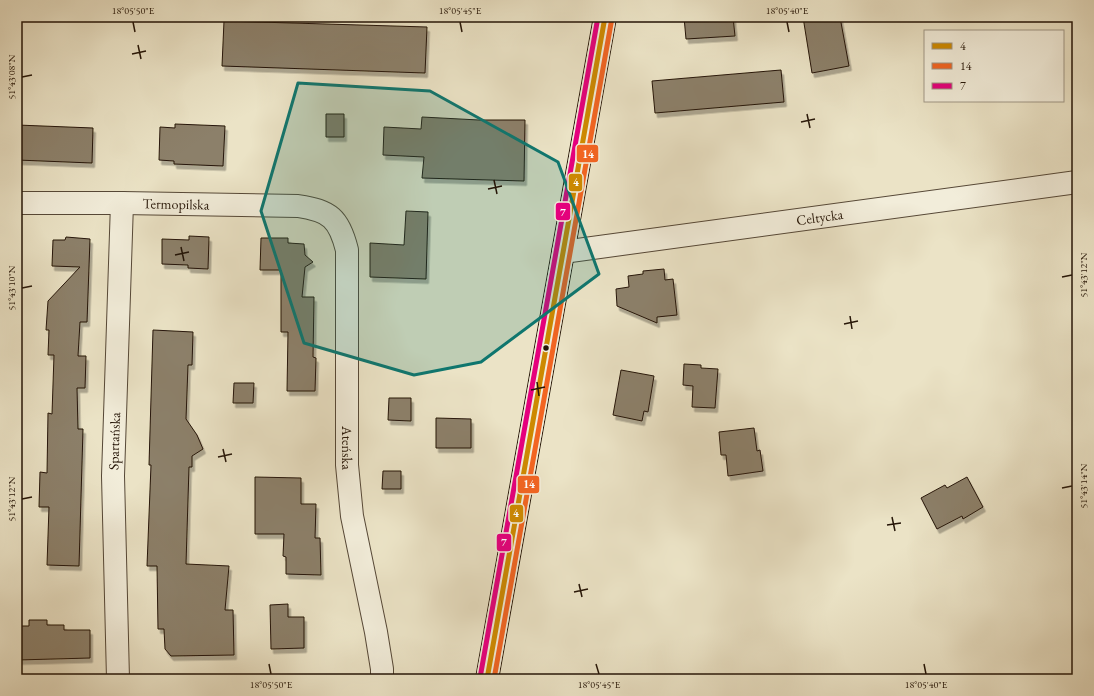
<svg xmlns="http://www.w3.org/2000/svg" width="1094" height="696" font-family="'EB Garamond',serif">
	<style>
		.building { fill: #8c806a; stroke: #251507; filter: url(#shadow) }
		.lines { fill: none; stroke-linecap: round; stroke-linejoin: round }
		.minor-casing { stroke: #564837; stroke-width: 24 }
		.major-casing { stroke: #251507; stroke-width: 24 }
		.minor { stroke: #f2edda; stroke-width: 22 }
		.major { stroke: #ebe3c6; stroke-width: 22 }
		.bus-1-casing { stroke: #f2edda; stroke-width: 8 }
		.bus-2-casing { stroke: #f2edda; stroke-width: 8 }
		.bus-3-casing { stroke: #f2edda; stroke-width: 8 }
		.bus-1 { stroke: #cd8901; stroke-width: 5 }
		.bus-2 { stroke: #f26522; stroke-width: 5 }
		.bus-3 { stroke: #e5007d; stroke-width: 5 }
		.marked { fill: #0f766e; fill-opacity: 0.2; stroke: #0f766e; stroke-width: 3; stroke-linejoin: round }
		.ticks { fill: none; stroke: #251507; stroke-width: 1.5 }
		.bus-dot { fill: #251507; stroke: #f2edda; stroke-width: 1.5 }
		.labels { text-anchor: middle; stroke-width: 3; stroke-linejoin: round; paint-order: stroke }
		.street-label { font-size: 14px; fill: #251507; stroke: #f2edda }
		.line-badge { stroke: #f2edda; stroke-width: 1.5 }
		.badge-label { font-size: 11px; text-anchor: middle; font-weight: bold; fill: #fff }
		.neatline { fill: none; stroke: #251507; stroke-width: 1.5 }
		.ticks-label { font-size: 10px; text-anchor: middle; fill: #251507 }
	</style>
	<defs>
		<filter id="shadow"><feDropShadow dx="2.5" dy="4.5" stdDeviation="0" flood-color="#0004"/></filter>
	</defs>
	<rect width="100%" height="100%" fill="#ebe3c6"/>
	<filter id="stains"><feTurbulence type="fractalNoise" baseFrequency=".005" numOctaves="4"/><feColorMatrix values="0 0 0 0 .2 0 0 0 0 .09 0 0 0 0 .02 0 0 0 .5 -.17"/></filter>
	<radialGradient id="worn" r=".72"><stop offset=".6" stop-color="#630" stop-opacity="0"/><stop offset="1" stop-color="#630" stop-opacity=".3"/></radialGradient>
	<!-- building -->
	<path class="building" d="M 684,17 L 733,17 L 735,36 L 686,39 Z
		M 803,17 L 840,17 L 849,66 L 812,73 Z
		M 224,21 L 427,27 L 425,73 L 222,66 Z
		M 781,70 L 784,102 L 655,113 L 652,81 Z
		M 326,114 L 344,114 L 344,137 L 326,137 Z
		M 422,117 L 479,120 L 525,120 L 524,181 L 422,178 L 424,157 L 383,155 L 384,127 L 421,129 Z
		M 175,124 L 225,126 L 223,166 L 174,164 L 174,161 L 159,160 L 160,127 L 175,128 Z
		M 17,125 L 93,128 L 92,163 L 17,160 Z
		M 406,211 L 428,212 L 426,279 L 370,277 L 370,243 L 404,245 Z
		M 189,236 L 209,237 L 208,269 L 188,268 L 188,265 L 162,264 L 162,239 L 189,240 Z
		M 66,237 L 90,239 L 87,322 L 80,322 L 78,356 L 86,356 L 85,388 L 77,388 L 78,429 L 83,429 L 79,566 L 47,565 L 49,507 L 39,507 L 40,472 L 47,473 L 48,413 L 52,414 L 54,355 L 48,355 L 49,330 L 46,330 L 48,301 L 80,267 L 52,266 L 53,240 L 65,240 Z
		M 261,238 L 288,238 L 288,243 L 304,244 L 305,255 L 313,262 L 305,267 L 302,297 L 314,297 L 313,357 L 316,358 L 315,391 L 287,391 L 288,332 L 281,332 L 281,270 L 260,270 Z
		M 664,269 L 665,280 L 673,279 L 677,315 L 657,317 L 657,323 L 617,306 L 616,289 L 629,287 L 628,276 L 643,274 L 643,271 Z
		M 153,330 L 193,332 L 192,365 L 188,365 L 186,419 L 197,435 L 203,449 L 192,456 L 192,467 L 189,467 L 186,564 L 229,566 L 225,610 L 233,610 L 234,655 L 171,656 L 165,649 L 164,629 L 158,629 L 157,566 L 147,566 L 151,465 L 149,465 Z
		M 684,364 L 701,365 L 701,368 L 718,369 L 715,408 L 692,407 L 693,386 L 683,385 Z
		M 621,370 L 654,376 L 648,412 L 644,411 L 642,421 L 613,415 Z
		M 234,383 L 254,383 L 253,403 L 233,403 Z
		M 389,398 L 411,398 L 411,421 L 388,420 Z
		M 436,418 L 471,419 L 471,448 L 436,448 Z
		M 754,428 L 757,451 L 760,450 L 763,471 L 728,476 L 726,455 L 721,455 L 719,432 Z
		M 383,471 L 401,471 L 401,489 L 382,489 Z
		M 255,477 L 301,478 L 301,504 L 316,504 L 315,538 L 320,538 L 321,575 L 286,574 L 286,557 L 283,556 L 284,534 L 255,534 Z
		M 967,477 L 983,507 L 963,519 L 962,516 L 937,529 L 921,498 L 945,485 L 947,488 Z
		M 288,604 L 288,617 L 304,617 L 304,648 L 271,649 L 270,605 Z
		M 29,620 L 47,620 L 47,625 L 64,625 L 64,630 L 90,630 L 90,658 L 17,660 L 17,626 L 29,626 Z"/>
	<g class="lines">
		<defs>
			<g id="minor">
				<path id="s1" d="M 17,203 L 122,203 L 298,206 C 330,211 339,218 347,250 L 347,465 L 352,516 L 376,632 L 382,669 L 382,679"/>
				<path id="s2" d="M 563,252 L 1077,182"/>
				<path id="s3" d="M 118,679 L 113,476 L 122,203"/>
			</g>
			<path id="major" d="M 487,679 L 605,17"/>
		</defs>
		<!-- minor casing -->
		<use href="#minor" class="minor-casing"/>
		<!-- major casing -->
		<use href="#major" class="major-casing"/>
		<!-- minor -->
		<use href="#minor" class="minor"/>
		<!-- major -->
		<use href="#major" class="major"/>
		<defs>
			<path id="bus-1" d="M 487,679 L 605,17"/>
			<path id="bus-2" d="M 494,679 L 612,18"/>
			<path id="bus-3" d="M 480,678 L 598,17"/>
		</defs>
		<!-- bus-1 casing -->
		<use href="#bus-1" class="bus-1-casing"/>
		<!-- bus-2 casing -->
		<use href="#bus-2" class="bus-2-casing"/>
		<!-- bus-3 casing -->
		<use href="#bus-3" class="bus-3-casing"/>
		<!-- bus-1 -->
		<use href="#bus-1" class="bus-1"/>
		<!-- bus-2 -->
		<use href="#bus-2" class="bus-2"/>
		<!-- bus-3 -->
		<use href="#bus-3" class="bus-3"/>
	</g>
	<!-- marked area -->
	<path class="marked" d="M 298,83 L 430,91 L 558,162 L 599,274 L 481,362 L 414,375 L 304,343 L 261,211 Z"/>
	<!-- ticks -->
	<path class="ticks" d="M 133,22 L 135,32M 460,22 L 462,32M 787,22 L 789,32M 138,45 L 141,59M 132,54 L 146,51M 22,77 L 32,75M 807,114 L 810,128M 801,122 L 815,119M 494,180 L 497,194M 488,189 L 502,186M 181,247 L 184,261M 175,255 L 189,252M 1062,277 L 1072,275M 22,288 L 32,286M 850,316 L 852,329M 844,324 L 858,321M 537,382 L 539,396M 531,390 L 545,387M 223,449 L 226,462M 218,457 L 232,454M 1062,488 L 1072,486M 22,499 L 32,497M 892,517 L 895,531M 887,525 L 901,523M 579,584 L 582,597M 574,592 L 588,589M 269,664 L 271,674M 596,664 L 599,674M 924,664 L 926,674"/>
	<!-- markers -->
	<circle class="bus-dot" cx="546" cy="348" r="3.5"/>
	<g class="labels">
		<!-- street labels -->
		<g class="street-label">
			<text dy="5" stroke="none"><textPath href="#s1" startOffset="159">Termopilska</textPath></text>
			<text dy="5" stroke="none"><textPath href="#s2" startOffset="259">Celtycka</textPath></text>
			<text dy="5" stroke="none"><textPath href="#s3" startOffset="238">Spartańska</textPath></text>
			<text dy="5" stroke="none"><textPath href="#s1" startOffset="551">Ateńska</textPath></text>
		</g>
	</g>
	<g class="line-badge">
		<rect x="576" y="144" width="23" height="19" rx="4" fill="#f26522"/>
		<rect x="568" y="173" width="15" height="19" rx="4" fill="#cd8901"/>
		<rect x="555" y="202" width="16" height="19" rx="4" fill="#e5007d"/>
		<rect x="517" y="475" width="23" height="19" rx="4" fill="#f26522"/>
		<rect x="509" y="504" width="15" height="19" rx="4" fill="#cd8901"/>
		<rect x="496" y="533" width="16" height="19" rx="4" fill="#e5007d"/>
	</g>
	<g class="badge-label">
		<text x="588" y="158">14</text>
		<text x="576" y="186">4</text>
		<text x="563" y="216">7</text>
		<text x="529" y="488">14</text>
		<text x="516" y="517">4</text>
		<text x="504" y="546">7</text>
	</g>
	<!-- margin -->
	<rect width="1094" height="696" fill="none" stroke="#ebe3c6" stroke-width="44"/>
	<!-- legend -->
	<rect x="924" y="30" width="140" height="72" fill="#f2edda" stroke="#a09786"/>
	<rect x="932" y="43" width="20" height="6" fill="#cd8901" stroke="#a09786"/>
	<text x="960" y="50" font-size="12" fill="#251507">4</text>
	<rect x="932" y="63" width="20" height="6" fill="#f26522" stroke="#a09786"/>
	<text x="960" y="70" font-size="12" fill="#251507">14</text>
	<rect x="932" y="83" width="20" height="6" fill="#e5007d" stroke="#a09786"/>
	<text x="960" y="90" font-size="12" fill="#251507">7</text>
	<rect x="22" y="22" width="1050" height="652" class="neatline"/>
	<g class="ticks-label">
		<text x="133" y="14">18°05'50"E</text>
		<text x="460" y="14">18°05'45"E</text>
		<text x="787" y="14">18°05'40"E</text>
		<text transform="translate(11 77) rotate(-90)" y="4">51°43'08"N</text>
		<text transform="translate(1083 275) rotate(-90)" y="4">51°43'12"N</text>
		<text transform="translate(11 288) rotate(-90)" y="4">51°43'10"N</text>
		<text transform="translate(1083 486) rotate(-90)" y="4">51°43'14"N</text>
		<text transform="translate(11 499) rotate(-90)" y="4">51°43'12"N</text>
		<text x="271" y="688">18°05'50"E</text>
		<text x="599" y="688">18°05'45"E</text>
		<text x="926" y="688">18°05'40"E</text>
	</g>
	<rect width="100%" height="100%" filter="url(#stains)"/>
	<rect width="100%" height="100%" fill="url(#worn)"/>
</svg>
